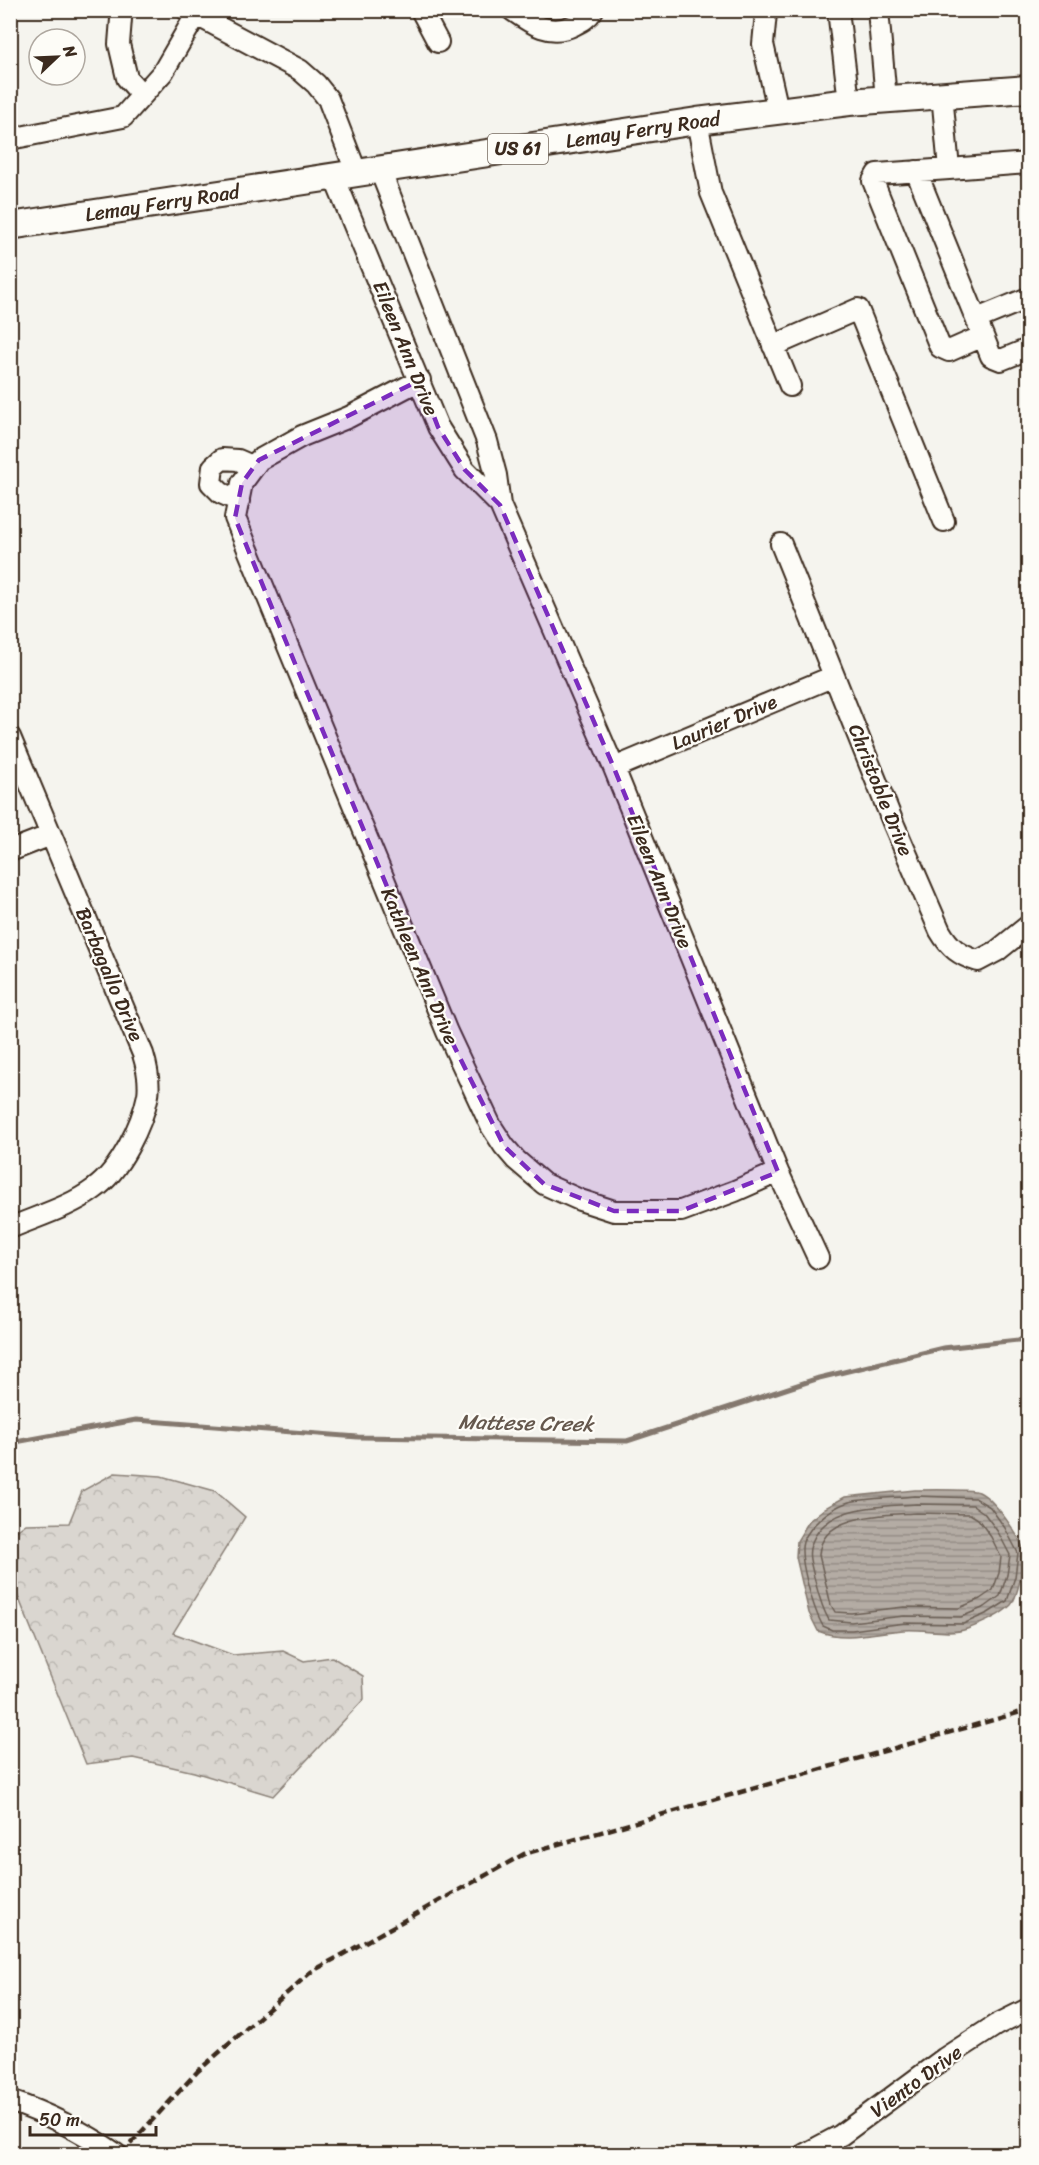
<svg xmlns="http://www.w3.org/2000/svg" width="1039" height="2165" font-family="Sriracha,sans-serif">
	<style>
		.forest { fill: url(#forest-crowns); stroke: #8a8077; stroke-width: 1.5 }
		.water { fill: url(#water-rules); stroke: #84786e; stroke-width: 1.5 }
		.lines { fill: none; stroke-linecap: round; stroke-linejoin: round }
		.shore { stroke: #6b5e54; stroke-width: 1.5 }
		.stream { stroke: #84786e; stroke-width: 5 }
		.minor-casing { stroke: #3b2a1e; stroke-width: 24 }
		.major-casing { stroke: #3b2a1e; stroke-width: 30 }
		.minor { stroke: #fdfcf7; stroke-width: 20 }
		.major { stroke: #fdfcf7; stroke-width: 26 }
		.rail { stroke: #3b2a1e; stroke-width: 4.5; stroke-dasharray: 9 4.5; stroke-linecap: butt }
		.marked { fill: #7b2cbf; fill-opacity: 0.2; stroke: #7b2cbf; stroke-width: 4.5; stroke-dasharray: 12 8; stroke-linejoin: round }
		.labels { text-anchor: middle; stroke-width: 4.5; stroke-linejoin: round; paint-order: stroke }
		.shield { fill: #fdfcf7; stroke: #75695f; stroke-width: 1.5 }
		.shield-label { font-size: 18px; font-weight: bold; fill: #3b2a1e }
		.street-label { font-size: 20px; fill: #3b2a1e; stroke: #fdfcf7 }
		.water-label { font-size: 21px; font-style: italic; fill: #65584d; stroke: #fdfcf7 }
	</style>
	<defs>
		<pattern id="forest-crowns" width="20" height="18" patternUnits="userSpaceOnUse" patternTransform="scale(1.5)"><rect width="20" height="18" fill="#dad6d0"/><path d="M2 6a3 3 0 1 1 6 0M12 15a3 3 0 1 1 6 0" fill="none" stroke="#bcb8b2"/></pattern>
		<pattern id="water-rules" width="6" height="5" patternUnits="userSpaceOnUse" patternTransform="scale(1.5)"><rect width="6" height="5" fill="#b4aca4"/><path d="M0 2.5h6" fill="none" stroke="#948c85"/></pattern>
	</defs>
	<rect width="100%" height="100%" fill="#f5f4ee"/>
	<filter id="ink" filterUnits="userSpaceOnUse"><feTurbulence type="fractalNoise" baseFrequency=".0167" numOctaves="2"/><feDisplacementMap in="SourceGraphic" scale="12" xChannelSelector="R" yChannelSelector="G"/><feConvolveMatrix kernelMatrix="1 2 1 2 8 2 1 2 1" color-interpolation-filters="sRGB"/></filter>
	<g filter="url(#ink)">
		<!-- forest -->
		<path class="forest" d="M 115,1473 L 161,1476 L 215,1491 L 245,1517 L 173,1633 L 233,1655 L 283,1651 L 304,1661 L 332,1657 L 363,1676 L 364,1699 L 273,1796 L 194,1772 L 133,1758 L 86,1764 L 11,1579 L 11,1535 L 26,1524 L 69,1523 L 82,1491 Z"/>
		<!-- water -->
		<path class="water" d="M 915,1490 C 927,1490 970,1489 979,1492 C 993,1498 1022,1538 1024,1553 C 1025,1563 1017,1598 1011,1605 C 1000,1616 981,1624 967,1629 C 947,1636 924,1628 903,1630 C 875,1632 845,1642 818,1631 L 809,1613 L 796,1557 L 797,1541 L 809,1521 L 825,1508 L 845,1497 Z"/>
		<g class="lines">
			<!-- shore -->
			<path class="shore" d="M 915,1496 L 975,1498 L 990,1507 L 1005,1528 L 1018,1553 L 1015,1577 L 1007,1601 L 988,1613 L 963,1624 L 905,1623 L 852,1630 L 832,1630 L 823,1626 C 814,1611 798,1558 803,1542 C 810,1525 829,1509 846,1503 C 861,1498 898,1498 915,1496 Z
				M 916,1504 L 973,1505 L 984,1513 L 998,1532 L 1010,1555 L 1007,1575 L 1000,1596 L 985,1607 L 961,1617 L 904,1616 L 851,1622 L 829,1620 C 821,1607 818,1592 814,1577 C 812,1567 807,1555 811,1545 C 825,1503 881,1507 916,1504 Z
				M 916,1513 L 970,1514 L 978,1519 L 991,1537 L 1001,1557 L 999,1573 L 993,1590 L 980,1599 L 959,1608 L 904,1607 L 851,1613 L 835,1612 L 831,1605 L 819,1555 C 821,1513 886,1515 916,1513 Z"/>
			<!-- stream -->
			<path class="stream" d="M 10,1443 L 136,1420 L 358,1437 L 627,1441 L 819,1378 L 943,1348 L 1028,1339"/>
			<defs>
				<path id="minor" d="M 187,10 L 300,70 L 316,84 L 328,99 L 357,174
					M 421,10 L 438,42
					M 512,10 C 532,24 550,37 574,25 C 582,21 588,18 593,10
					M 769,10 L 766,13 L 763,44 L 778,110
					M 838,10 L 849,102
					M 878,10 L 886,99
					M 121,19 L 119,44 L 127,78 L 142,95
					M 942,94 L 949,169 L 877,174 L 873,181 L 940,347 L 949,351 L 983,336 L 991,356 L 1001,360 L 1028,349
					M 697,121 L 711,193 L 790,386
					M 10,139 L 123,117 L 163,72 L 196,15
					M 949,169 L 1028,163
					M 380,170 L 487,441 L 496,475 L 500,505 L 614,768 L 778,1172 L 818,1258
					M 916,171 L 983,336
					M 334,177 L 438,427 L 465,470 L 500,505
					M 977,319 L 1028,298
					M 773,346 L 858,309 L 944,521
					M 420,380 L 349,417 L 302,436 L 259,460 L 242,483 L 235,518 L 447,1032 L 491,1126 L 504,1146 L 516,1160 L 544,1184 L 580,1200 L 614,1211 L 681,1211 L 735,1191 L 778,1172
					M 239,501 L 221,493 L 211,483 L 213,467 L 222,459 L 238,460 L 254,467
					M 781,544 L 894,825 L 940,931 C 950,948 959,955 978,961 L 997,951 L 1028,926
					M 10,737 L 143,1054 C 147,1067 150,1081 148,1095 C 142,1125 120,1171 94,1189 C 70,1207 38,1216 10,1228
					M 614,768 L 834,676
					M 10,851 L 51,835
					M 10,2101 C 49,2114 83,2132 116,2154
					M 805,2154 L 841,2135 L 945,2058 L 996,2025 L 1028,2009"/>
				<g id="major">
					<path id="s1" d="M 10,226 L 697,121 L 849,102 L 1028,89"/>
				</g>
			</defs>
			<!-- minor casing -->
			<use href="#minor" class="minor-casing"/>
			<!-- major casing -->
			<use href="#major" class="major-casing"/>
			<!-- minor -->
			<use href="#minor" class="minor"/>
			<!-- major -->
			<use href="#major" class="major"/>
			<!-- rail -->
			<path class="rail" d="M 121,2154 L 198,2071 L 311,1972 L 524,1854 L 1028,1710"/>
		</g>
	</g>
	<!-- marked area -->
	<path class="marked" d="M 420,380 L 438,427 L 465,470 L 500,505 L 614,768 L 778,1172 L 681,1211 L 614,1211 L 544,1184 L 504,1146 L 447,1032 L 235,518 L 242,483 L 259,460 Z"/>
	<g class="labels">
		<!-- shield labels -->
		<rect class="shield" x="488" y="134" width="60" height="30" rx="4.5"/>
		<g class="shield-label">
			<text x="518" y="155">US 61</text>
		</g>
		<!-- street labels -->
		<g class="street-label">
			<text dy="7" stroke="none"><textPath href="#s1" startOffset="640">Lemay Ferry Road</textPath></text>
			<text dy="7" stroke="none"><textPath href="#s1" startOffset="154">Lemay Ferry Road</textPath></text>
			<text transform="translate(406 348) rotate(68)" y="7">Eileen Ann Drive</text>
			<text transform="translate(724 722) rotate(-23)" y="7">Laurier Drive</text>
			<text transform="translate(881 790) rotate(68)" y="7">Christoble Drive</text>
			<text transform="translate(660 881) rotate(68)" y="7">Eileen Ann Drive</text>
			<text transform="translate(420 966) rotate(67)" y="7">Kathleen Ann Drive</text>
			<text transform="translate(110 974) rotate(67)" y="7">Barbagallo Drive</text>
			<text transform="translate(916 2081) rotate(-36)" y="7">Viento Drive</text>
		</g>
		<!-- water labels -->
		<g class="water-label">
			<text transform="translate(526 1423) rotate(1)" y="7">Mattese Creek</text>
		</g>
	</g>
	<!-- margin -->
	<rect width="1039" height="2165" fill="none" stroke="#fdfcf7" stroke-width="36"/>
	<rect x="18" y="18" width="1003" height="2129" fill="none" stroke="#3b2a1e" stroke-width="2" filter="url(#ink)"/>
	<!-- north arrow -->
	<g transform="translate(57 57) rotate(67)"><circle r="28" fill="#fdfcf7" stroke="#afa8a0" stroke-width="1.5"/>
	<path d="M0-4.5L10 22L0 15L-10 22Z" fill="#3b2a1e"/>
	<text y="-9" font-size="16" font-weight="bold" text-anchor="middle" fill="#3b2a1e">N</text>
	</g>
	<!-- scale -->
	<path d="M30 2126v9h126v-9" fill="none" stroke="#3b2a1e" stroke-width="3"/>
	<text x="39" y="2126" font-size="18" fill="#3b2a1e" stroke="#fdfcf7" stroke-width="4.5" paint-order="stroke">50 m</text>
</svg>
